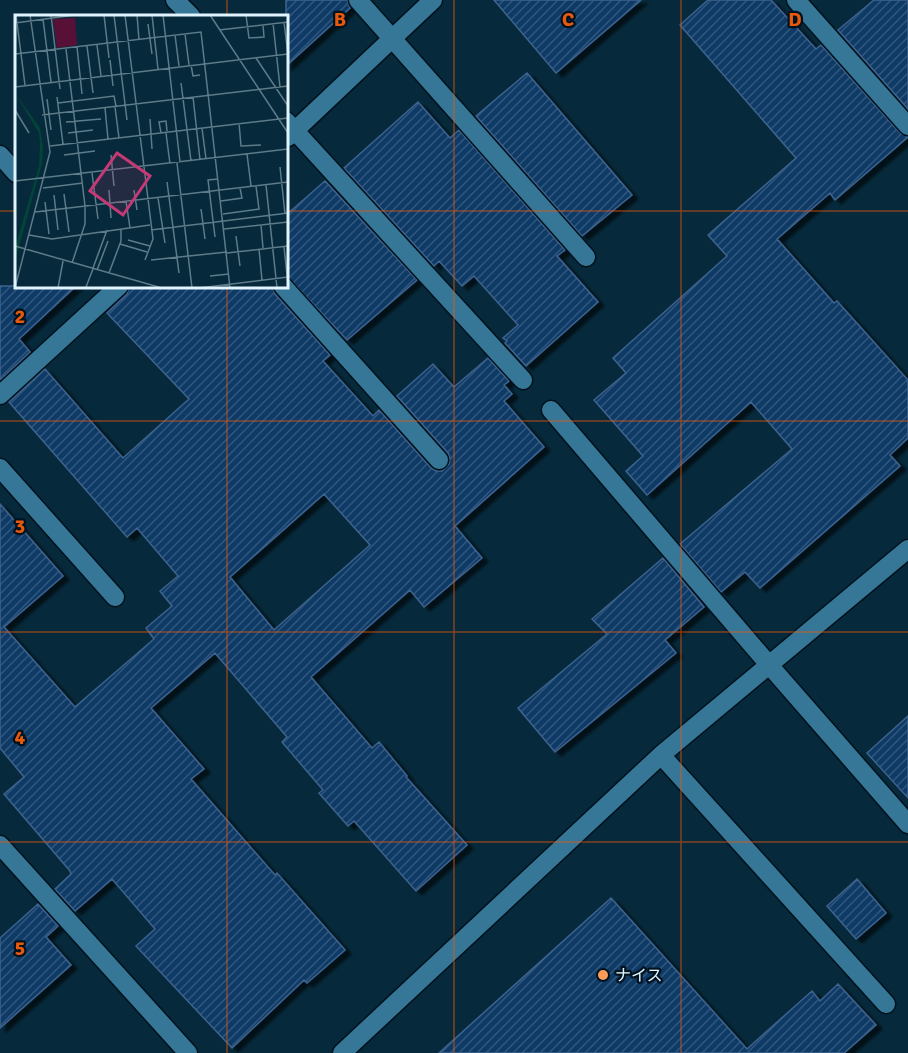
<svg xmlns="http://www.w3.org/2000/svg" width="908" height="1053" font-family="Signika,'Noto Sans JP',sans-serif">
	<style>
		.building { fill: url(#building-hatch); stroke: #3d638f; stroke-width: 1.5; fill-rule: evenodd; filter: url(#shadow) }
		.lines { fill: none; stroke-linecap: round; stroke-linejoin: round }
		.minor-casing { stroke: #01121c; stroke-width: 21 }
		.minor { stroke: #367798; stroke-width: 18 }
		.grid { fill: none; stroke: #e8590c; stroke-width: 1.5; stroke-opacity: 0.55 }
		.poi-dot { fill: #fe9b59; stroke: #00121f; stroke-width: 2 }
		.labels { text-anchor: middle; stroke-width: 4.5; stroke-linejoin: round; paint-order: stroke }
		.poi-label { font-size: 16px; fill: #e1f4ff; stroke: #00121f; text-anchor: start }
		.inset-road { fill: none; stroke: #5e7b89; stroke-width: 1.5 }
		.view { fill: #c73974; fill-opacity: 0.15; stroke: #c73974; stroke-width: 3 }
		.inset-edge { fill: none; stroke: #e1f4ff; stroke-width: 3 }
		.grid-label { font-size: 20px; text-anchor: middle; font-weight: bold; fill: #e8590c; stroke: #00121f; stroke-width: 4.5; stroke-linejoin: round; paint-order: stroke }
	</style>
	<defs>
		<pattern id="building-hatch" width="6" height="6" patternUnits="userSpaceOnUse" patternTransform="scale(1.5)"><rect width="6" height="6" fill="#103a66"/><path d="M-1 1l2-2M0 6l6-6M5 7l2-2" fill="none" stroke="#32577d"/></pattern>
		<filter id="shadow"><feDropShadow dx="6" dy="4" stdDeviation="1.5" flood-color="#0009"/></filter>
	</defs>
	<rect width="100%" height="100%" fill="#062a3b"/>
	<!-- building -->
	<path class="building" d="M 286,0 L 347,0 L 350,8 L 286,66 Z
		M 494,0 L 641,0 L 556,73 Z
		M 708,0 L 771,0 L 816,49 L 821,45 L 900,133 L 908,137 L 835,200 L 830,193 L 777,239 L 834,303 L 837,301 L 908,380 L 908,438 L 890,455 L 900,466 L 760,588 L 745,572 L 721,592 L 680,544 L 792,449 L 751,402 L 647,495 L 626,471 L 643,456 L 594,400 L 626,373 L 613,358 L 727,256 L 708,235 L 796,158 L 680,25 Z
		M 874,0 L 908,0 L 908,109 L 838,30 Z
		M 527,73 L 632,195 L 582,236 L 476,116 Z
		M 418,102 L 450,138 L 459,130 L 565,250 L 557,256 L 598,302 L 526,366 L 505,343 L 507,341 L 503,338 L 518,325 L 474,276 L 462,286 L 439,261 L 434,266 L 344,168 Z
		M 325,181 L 417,280 L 347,340 L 286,275 L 286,215 Z
		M 0,286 L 76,286 L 19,339 L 30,352 L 0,380 Z
		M 130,286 L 272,286 L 275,294 L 330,355 L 323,361 L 373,416 L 379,410 L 431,468 L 436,471 L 442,471 L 449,464 L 450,458 L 448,453 L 397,396 L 433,364 L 454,387 L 488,358 L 509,381 L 504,385 L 512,394 L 504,401 L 544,447 L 455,526 L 482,558 L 424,607 L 410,590 L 311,677 L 372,748 L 379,742 L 407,776 L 406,777 L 467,845 L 416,891 L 354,821 L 348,826 L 319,793 L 323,790 L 282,742 L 287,737 L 215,653 L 151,708 L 204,769 L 191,779 L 275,875 L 277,873 L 345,950 L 307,983 L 304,980 L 232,1048 L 136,946 L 155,929 L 112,879 L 75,911 L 55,889 L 71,874 L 70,871 L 4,794 L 24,777 L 0,748 L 0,504 L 63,576 L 4,627 L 75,707 L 154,639 L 146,628 L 172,606 L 160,591 L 178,576 L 137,528 L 127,537 L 9,402 L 45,369 L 123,458 L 189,399 L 107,313 L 127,294 ZM 324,494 L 370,545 L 274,630 L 230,577 Z
		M 663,558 L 704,607 L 665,640 L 676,653 L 555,752 L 518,708 L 607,634 L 592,619 Z
		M 908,716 L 908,798 L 867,753 Z
		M 857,879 L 886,913 L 856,939 L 827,906 Z
		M 611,898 L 747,1049 L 812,991 L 820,1001 L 838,984 L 876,1025 L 844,1053 L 439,1053 Z
		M 38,904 L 58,926 L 46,937 L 71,965 L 0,1028 L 0,938 Z"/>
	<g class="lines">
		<defs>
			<path id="minor" d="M 175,0 L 191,16
				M 358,0 L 586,257
				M 796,0 L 908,126
				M 286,121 L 523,380
				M 288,137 L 433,0
				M 0,155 L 16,173
				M 283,286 L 439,460
				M 0,395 L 119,286
				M 551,410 L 770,666 L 908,824
				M 0,468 L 115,597
				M 661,755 L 886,1004
				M 0,845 L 188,1053
				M 342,1053 L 661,755 L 908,549"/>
		</defs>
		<!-- minor casing -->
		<use href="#minor" class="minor-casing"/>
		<!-- minor -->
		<use href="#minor" class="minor"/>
	</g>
	<!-- grid -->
	<path class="grid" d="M 227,0 L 227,16M 454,0 L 454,1053M 681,0 L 681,1053M 0,211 L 16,211M 286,211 L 908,211M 227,286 L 227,1053M 0,421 L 908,421M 0,632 L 908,632M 0,842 L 908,842"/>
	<!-- markers -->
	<circle class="poi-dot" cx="603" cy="975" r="6"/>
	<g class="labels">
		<!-- poi labels -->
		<g class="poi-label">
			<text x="615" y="981">ナイス</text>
		</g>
	</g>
	<!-- overview -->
	<g transform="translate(15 15)">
		<rect width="273" height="273" fill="#062a3b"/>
		<path d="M 60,3 L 62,30 L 42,33 L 38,4 Z" fill="#591037"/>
		<path d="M 0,78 L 25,113 L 28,134 L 27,148 L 0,246 L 0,233 L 24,151 L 25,130 L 24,118 Z" fill="#004536"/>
		<path class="inset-road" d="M 1,0 L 10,70M 36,0 L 45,74M 89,0 L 94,43M 99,0 L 112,105M 110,0 L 138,224 L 130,245M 122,0 L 124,25M 137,0 L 143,54M 148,0 L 165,147M 195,0 L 273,118M 231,0 L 234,23 L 249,22 L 248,10M 28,4 L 36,67M 269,7 L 273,40M 0,8 L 60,0M 258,8 L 265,72M 133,9 L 137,39M 204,15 L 273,7M 170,19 L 174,50M 160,20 L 164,51M 82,30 L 86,61M 72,31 L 78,78M 62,32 L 67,79M 51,34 L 70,191 L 70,209 L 57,248M 0,39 L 186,17 L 215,273M 241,43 L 273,91M 95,45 L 98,71M 176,50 L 178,61 L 185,60M 166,68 L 176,146M 0,72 L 273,39M 42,82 L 48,129M 178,82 L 185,145M 32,84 L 36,115M 43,88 L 99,81 L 101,91M 100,92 L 104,123M 90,93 L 93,124M 0,95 L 14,118M 27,100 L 273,71M 135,104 L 137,134M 51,107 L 86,104M 224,108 L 226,131 L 246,130M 187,113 L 191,144M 53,118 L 78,115M 146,118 L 144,107 L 151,106 L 152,116M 151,118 L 155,149M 35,131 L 273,103M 232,139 L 236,171M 49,140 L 80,136M 96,140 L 99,171M 162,148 L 177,273M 265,152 L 270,199M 77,158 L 83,204M 0,166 L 273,134M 152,167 L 164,258M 251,170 L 262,273M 28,173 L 68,168M 94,175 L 96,203M 119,175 L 122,195M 49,179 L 54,217M 39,180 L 43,215M 143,183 L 150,228M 111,186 L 115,213M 206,186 L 227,183 L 225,173M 30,187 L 34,219M 186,194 L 190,224M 20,197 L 273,167M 208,199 L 244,194 L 241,171M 246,210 L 248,233M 209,214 L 273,207M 136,215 L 273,198M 14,220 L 37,224 L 135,210M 221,221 L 225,251M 200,222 L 193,165 L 203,164M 113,225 L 135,231M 105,229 L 132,237M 0,231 L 147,273M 269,232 L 273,269M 244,234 L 247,265M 212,238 L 273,231M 136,245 L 212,237M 78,253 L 92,215M 82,255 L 93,226M 94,258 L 106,226 L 106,214M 195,261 L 214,259M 0,273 L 35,137 L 15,0M 43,273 L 48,246M 74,273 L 71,272 L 78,254M 184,273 L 273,262"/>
		<path class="view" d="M 102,138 L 135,161 L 108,200 L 75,176 Z"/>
		<rect width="273" height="273" class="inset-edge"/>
	</g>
	<g class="grid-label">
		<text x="340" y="26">B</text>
		<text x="568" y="26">C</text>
		<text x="795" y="26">D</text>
		<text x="20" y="323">2</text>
		<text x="20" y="533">3</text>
		<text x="20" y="744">4</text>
		<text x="20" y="955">5</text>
	</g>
</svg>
